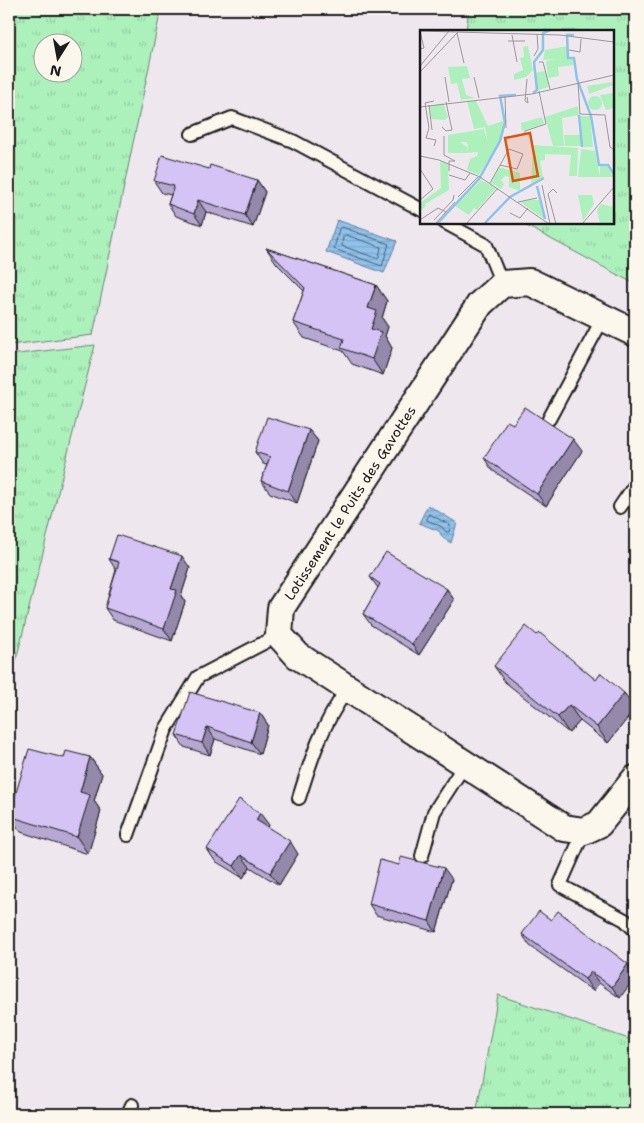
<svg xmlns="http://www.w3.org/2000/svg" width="644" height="1123" font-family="'Shantell Sans',sans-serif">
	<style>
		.grass { fill: url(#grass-tufts); stroke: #64866c; fill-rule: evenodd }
		.water { fill: url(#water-rules); stroke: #618098 }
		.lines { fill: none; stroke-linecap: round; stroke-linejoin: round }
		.shore { stroke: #4a5e6f; stroke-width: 1 }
		.lane-casing { stroke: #1c1c1c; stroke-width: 16 }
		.street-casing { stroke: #1c1c1c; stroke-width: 30 }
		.lane { stroke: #fbf7ec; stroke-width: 12 }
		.street { stroke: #fbf7ec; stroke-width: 26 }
		.wall { fill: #b6a8d2; stroke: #1c1c1c }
		.shaded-wall { fill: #9488ab; stroke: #1c1c1c }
		.building { fill: #d4c3f4; stroke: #1c1c1c }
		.labels { text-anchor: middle; stroke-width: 4.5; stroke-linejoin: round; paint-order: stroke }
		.street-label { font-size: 14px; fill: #1c1c1c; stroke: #fbf7ec }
		.inset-river { fill: none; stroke: #8fc2eb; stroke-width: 2.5 }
		.inset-road { fill: none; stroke: #9b969a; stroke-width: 1 }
		.view { fill: #de560d; fill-opacity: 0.15; stroke: #de560d; stroke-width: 2.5 }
		.inset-edge { fill: none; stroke: #1c1c1c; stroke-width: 2.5 }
	</style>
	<defs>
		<pattern id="grass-tufts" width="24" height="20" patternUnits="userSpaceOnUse" patternTransform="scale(1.25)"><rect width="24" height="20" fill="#acf1bc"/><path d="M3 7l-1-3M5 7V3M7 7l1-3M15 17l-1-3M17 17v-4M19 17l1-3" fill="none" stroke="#93cea1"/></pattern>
		<pattern id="water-rules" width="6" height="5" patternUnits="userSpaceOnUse" patternTransform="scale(1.25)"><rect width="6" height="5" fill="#8fc2eb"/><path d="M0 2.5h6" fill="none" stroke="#7ba6c9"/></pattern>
	</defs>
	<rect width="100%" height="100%" fill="#efe7ee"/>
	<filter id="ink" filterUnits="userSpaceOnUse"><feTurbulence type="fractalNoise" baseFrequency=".02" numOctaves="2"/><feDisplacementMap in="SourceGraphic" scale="10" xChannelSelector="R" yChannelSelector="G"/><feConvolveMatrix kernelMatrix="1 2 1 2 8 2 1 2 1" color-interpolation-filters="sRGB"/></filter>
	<g filter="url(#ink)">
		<!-- grass -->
		<path class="grass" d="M 9,9 L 161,9 L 93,335 L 9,345 ZM 42,42 L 72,42 L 72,72 L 42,72 Z
			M 469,9 L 635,9 L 635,284 L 521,223 L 613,222 L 613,31 L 466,31 Z
			M 95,345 L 9,688 L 9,355 Z
			M 498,995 L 635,1041 L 635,1114 L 476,1114 Z"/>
		<!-- water -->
		<path class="water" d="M 337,220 L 397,241 L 384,273 L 326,252 Z
			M 428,505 L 457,523 L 451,543 L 443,538 L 439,531 L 419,523 Z"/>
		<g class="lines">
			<!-- shore -->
			<path class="shore" d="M 342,227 L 389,244 L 382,266 L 334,249 L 339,229 Z
				M 346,235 L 381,247 L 379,257 L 376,258 L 342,246 L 343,237 Z
				M 429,514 L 450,525 L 449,532 L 446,532 L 442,527 L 427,520 Z"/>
			<defs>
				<path id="lane" d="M 192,134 L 232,118 L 293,141 L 422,210
					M 444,222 L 486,245 L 502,284
					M 549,419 L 603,318
					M 620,507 L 635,485
					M 299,798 C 312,756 322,725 348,688
					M 584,831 L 560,885 L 625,920 L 635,930
					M 128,835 L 166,729 L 198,677 L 279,635
					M 422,856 L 434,812 L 465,764
					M 128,1114 L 132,1105"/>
				<path id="street" d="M 635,333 L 530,282 L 502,284 L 480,304 L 281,608 L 279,635 L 298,656 L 564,828 L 584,831 L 599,824 L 635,779"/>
			</defs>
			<!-- lane casing -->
			<use href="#lane" class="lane-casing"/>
			<!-- street casing -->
			<use href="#street" class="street-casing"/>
			<!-- lane -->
			<use href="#lane" class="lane"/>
			<!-- street -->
			<use href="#street" class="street"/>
		</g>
		<!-- wall -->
		<path class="wall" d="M 209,169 L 257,180 L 265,192 L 253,227 L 206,212 L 202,225 L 176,216 L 168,204 L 171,195 L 162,193 L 154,181 Z
			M 266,248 L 376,285 L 387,301 L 382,318 L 388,327 L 385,336 L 392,348 L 383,375 L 352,364 L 343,351 L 304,338 L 293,322 L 304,291 L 277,264 Z
			M 513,424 L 582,451 L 546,506 L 492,470 L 484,458 Z
			M 309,430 L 318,441 L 297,503 L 270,493 L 261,481 L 267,465 L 263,464 L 255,452 Z
			M 109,559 L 190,568 L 181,596 L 185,602 L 172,641 L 113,620 L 105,608 L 116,570 Z
			M 370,577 L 447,589 L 454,600 L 419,655 L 371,625 L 363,614 L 378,588 Z
			M 537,635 L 596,680 L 624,693 L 635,708 L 608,743 L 580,721 L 569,733 L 505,682 L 494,666 Z
			M 260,713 L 268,725 L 260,754 L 215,739 L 210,755 L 184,747 L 176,735 Z
			M 90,757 L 102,774 L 94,801 L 101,811 L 88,854 L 21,832 L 9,816 L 64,758 Z
			M 269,825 L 268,827 L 298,854 L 279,885 L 250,867 L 243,878 L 215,861 L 207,849 Z
			M 635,860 L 635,878 L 630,870 Z
			M 452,879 L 436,932 L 376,915 L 369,904 Z
			M 551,920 L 628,964 L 620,998 L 599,983 L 593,991 L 530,946 L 522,934 Z"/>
		<!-- shaded-wall -->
		<path class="shaded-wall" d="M 257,180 L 265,192 L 253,227 L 245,215 Z
			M 198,200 L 206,212 L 202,225 L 194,214 Z
			M 376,285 L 387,301 L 382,318 L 388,327 L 385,336 L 392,348 L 383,375 L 372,359 L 371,329 L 368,308 Z
			M 309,430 L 318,441 L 297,503 L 288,491 Z
			M 573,439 L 582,451 L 546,506 L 537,494 Z
			M 182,556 L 190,568 L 181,596 L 185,602 L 172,641 L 164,629 L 171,589 Z
			M 447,589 L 454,600 L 419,655 L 412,644 Z
			M 624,693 L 635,709 L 608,743 L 597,727 Z
			M 569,705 L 580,721 L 569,733 L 558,717 Z
			M 260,713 L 268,725 L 260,754 L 251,742 Z
			M 207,727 L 215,739 L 210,755 L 202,743 Z
			M 90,757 L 102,774 L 94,801 L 101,811 L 88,854 L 77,837 L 80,792 Z
			M 260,813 L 269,825 L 265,832 L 256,820 Z
			M 290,841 L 298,854 L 279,885 L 270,873 Z
			M 241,855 L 250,867 L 243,878 L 234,866 Z
			M 444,868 L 452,879 L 436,932 L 429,921 Z
			M 628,964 L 635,975 L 635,977 L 620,998 L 612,987 Z
			M 591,972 L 599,983 L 593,991 L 585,979 Z"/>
		<!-- building -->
		<path class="building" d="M 162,155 L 209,169 L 210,165 L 257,180 L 245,215 L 198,200 L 194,214 L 168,204 L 174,186 L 154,181 Z
			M 266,248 L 376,285 L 368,308 L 377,311 L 371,329 L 381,332 L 372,359 L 341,348 L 344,339 L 293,322 L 305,288 Z
			M 525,407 L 573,439 L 537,494 L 484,458 L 507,421 L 513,424 Z
			M 267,417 L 309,430 L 288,491 L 261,481 L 270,457 L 255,452 Z
			M 635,471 L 635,479 L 631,476 Z
			M 117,535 L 182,556 L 171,589 L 177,590 L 164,629 L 105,608 L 119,562 L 109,559 Z
			M 386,552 L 447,589 L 412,644 L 363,614 L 380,584 L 370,577 Z
			M 526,626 L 537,635 L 540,633 L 596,680 L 601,673 L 624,693 L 597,727 L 569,705 L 558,717 L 494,666 Z
			M 190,692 L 260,713 L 251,742 L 207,727 L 202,743 L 176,735 Z
			M 29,749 L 64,758 L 66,751 L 90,757 L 80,792 L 90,795 L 77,837 L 9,816 Z
			M 239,799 L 260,813 L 256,820 L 290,841 L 270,873 L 241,855 L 234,866 L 207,849 Z
			M 401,857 L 444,868 L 429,921 L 369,904 L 380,860 L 399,865 Z
			M 635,860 L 635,873 L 630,870 Z
			M 539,911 L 551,920 L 558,911 L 628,964 L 612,987 L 591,972 L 585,979 L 522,934 Z"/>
	</g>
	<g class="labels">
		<!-- street labels -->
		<g class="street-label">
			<text transform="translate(350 503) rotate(-57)" y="5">Lotissement le Puits des Gavottes</text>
		</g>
	</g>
	<!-- overview -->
	<g transform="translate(420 30)">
		<rect width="194" height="194" fill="#efe7ee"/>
		<path d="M 108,16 L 113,40 L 106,47 L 94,50 L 94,44 L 103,40 L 100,28 L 104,27 L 103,17 ZM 148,16 L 147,28 L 153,28 L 154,35 L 138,37 L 139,46 L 128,48 L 126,31 L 136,29 L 123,30 L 125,20 ZM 47,36 L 50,48 L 42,49 L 46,65 L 55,68 L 41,70 L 37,53 L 31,54 L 28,37 ZM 125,41 L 129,57 L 118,60 L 114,43 ZM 192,52 L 193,55 L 169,64 L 167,56 ZM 194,63 L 194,78 L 186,80 L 180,65 ZM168 73a7 7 0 1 1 14 0a7 7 0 1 1-14 0ZM 78,68 L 84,92 L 80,111 L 59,145 L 47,140 L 50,129 L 57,126 L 58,122 L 47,123 L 48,115 L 46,112 L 40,112 L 47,117 L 47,123 L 28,123 L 28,105 L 64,99 L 68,113 L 65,97 L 54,99 L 47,71 L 56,71 L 68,96 L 83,91 ZM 23,73 L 28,87 L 25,90 L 11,89 L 10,76 ZM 158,76 L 159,85 L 142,88 L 144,116 L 133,116 L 125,87 ZM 160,86 L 170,86 L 173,117 L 162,117 ZM 122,87 L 124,94 L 102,101 L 101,93 ZM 144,105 L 160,105 L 161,116 L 145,116 ZM 113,115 L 158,118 L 157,146 L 149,146 L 151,125 L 125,124 L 125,130 L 120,131 L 123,148 L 111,155 ZM 161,119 L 175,121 L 180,146 L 180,136 L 187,135 L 194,147 L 158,147 ZM 20,131 L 28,134 L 29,160 L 5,174 L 6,176 L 0,181 L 0,173 L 21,158 ZM 79,137 L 100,143 L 100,161 L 89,157 L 89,147 L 85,146 L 81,150 L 84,154 L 81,159 L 71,153 ZM 61,150 L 76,158 L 57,180 L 54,178 L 49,185 L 35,176 ZM 158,165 L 172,165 L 174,174 L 163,191 ZM 109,170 L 119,170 L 124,189 L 100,172 ZM 181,174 L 194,177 L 194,194 L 180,194 L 177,180 Z" fill="#acf1bc"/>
		<path class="inset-river" d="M 154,5 L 147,5 L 148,28 L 154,28 L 157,49 L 171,86 L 179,135 L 188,135 L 194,144M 113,63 L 117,60 L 114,32 L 123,20 L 123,3 L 130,0M 159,85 L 162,117M 117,156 L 125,189M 17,194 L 59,149 L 80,111 L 85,92 L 80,66 L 96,65M 64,194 L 90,167 L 124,148"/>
		<path class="inset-road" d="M 37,3 L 44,33M 92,5 L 97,32M 88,11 L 105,11M 0,19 L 4,18 L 0,1 L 140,5 L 194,12M 149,20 L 160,22 L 161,9M 114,26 L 118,19 L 117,4M 119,32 L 123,32 L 130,59M 0,36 L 29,1M 0,42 L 38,2M 25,47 L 29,72M 54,47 L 59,68M 107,49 L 105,71 L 108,73 L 107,67M 158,53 L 160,84 L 185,85 L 190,117 L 194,120M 85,66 L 86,98M 14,71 L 5,73 L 9,98 L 6,108 L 16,110 L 14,116M 9,75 L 12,100M 0,77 L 112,64 L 194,45M 22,97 L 26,101 L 32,100 L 26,72M 105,104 L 105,101 L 126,94 L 119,61M 24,106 L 24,125 L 35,131 L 29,131 L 29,141M 0,126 L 19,130 L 60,147 L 129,194M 0,139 L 13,159 L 0,170M 29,145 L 45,150 L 50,143M 70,153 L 89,119 L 103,124 L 97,139 L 80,135M 122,155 L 130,194M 38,167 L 58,147M 98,172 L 117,168M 90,183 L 100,188 L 108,178M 0,190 L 18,178 L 26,182M 14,190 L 33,170 L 34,165M 15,194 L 35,172M 46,194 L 78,158M 136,194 L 128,164 L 133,159 L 137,163M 162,194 L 194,157"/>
		<path class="view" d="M 110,103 L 118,146 L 93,151 L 85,108 Z"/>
		<rect width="194" height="194" class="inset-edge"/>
	</g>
	<!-- margin -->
	<rect width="644" height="1123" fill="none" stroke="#fbf7ec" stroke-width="30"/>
	<rect x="15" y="15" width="614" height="1093" fill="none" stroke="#1c1c1c" stroke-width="2" filter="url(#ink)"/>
	<!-- north arrow -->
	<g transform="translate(58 58) rotate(191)"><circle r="24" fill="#fbf7ec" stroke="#a29f99"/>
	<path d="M0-4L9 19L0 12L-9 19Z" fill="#1c1c1c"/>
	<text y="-8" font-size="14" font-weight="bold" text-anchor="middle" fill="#1c1c1c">N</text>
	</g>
</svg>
